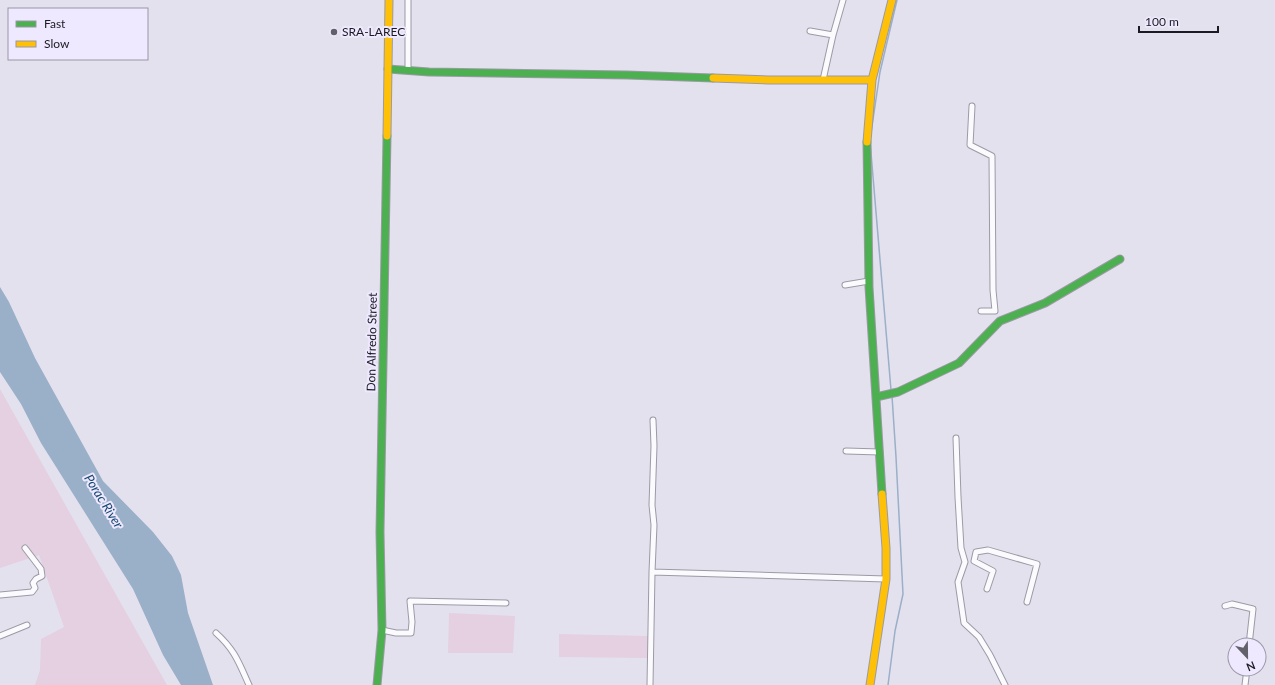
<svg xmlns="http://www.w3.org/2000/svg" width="1275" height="685" font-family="Lato,sans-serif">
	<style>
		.green { fill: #e4d0e0 }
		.water { fill: #9aafc8 }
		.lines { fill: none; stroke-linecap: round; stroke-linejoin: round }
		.stream { stroke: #9aafc8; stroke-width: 1.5 }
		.street-casing { stroke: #9c9aa5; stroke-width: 7 }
		.fast-casing { stroke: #9c9aa5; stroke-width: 9 }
		.slow-casing { stroke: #9c9aa5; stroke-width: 9 }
		.street { stroke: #fbfafd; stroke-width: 5 }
		.fast { stroke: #4caf50; stroke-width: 7 }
		.slow { stroke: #ffc107; stroke-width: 7 }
		.poi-dot { fill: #62606a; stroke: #eee9fe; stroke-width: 1.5 }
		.labels { text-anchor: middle; stroke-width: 4; stroke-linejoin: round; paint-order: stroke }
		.poi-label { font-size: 12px; fill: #1c1a23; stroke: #eee9fe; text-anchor: start }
		.street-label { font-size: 12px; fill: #1c1a23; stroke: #eee9fe }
		.water-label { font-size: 13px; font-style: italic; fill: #174871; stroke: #eee9fe }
	</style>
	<rect width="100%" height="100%" fill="#e4e1ef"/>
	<!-- green -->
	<path class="green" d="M 0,389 L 167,685 L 35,685 L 40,670 L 41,639 L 64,627 L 39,555 L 0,568 Z
		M 449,613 L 515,616 L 513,653 L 448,653 Z
		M 559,634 L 648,636 L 647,658 L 559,657 Z"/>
	<!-- water -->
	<path class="water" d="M 0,287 L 9,302 L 35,358 L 103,481 L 153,532 L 172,556 L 181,575 L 188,613 L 213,685 L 181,685 L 163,655 L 133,589 L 41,443 L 21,404 L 0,372 Z"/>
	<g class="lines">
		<!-- stream -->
		<path class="stream" d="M 871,133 L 880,72 L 897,0
			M 870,141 L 891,390
			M 888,685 L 895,631 L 903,594 L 896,457 L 892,396"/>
		<defs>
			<path id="street" d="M 810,31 L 833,35
				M 408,71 L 408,0
				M 823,80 L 833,35 L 843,0
				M 972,106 L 970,145 L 992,156 L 993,290 L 995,311 L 981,311
				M 845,285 L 869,281
				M 956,438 L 958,497 L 961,548 L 965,562 L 958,582 L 964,623 L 979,637 L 990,655 L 1005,685
				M 846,451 L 880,452
				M 652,572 L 886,579
				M 987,589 L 993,571 L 974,561 L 976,552 L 988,550 L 1037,564 L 1027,602
				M 0,595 L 32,592 L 35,588 L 33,583 L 36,579 L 42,576 L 41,569 L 25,548
				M 1225,606 L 1232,604 L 1253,609 L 1249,645
				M 382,630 L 396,633 L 411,633 L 412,622 L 410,601 L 506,603
				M 216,633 C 235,650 239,663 249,685
				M 0,636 L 27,625
				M 650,685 L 652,572 L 654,525 L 652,505 L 654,446 L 653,420
				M 1245,685 L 1247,669"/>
			<path id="fast" d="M 388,69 L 429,72 L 627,75 L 713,78
				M 867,142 L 869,287 L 882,494
				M 876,397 L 898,392 L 959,363 L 1000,321 L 1045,303 L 1120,259
				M 377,685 L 382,630 L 380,532 L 387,136"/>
			<path id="slow" d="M 713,78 L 769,80 L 872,80
				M 387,136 L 389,0
				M 867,142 L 872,80 L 892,0
				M 870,685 L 886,579 L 886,548 L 882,494"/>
		</defs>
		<!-- street casing -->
		<use href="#street" class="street-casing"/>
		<!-- fast casing -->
		<use href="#fast" class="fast-casing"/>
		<!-- slow casing -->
		<use href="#slow" class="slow-casing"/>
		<!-- street -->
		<use href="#street" class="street"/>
		<!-- fast -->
		<use href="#fast" class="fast"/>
		<!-- slow -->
		<use href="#slow" class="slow"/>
	</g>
	<!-- markers -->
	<circle class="poi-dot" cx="334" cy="32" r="4"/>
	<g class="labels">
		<!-- poi labels -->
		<g class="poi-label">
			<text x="342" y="36">SRA-LAREC</text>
		</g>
		<!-- street labels -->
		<g class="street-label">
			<text transform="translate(372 342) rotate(-89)" y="4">Don Alfredo Street</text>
		</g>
		<!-- water labels -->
		<g class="water-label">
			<text transform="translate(104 501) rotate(58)" y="5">Porac River</text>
		</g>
	</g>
	<!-- legend -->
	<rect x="8" y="8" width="140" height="52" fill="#eee9fe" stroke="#9a96a6"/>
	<rect x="16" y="21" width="20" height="6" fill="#4caf50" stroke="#9a96a6"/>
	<text x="44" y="28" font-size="12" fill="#1c1a23">Fast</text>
	<rect x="16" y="41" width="20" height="6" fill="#ffc107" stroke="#9a96a6"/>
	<text x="44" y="48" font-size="12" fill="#1c1a23">Slow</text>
	<!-- north arrow -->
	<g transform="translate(1247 657) rotate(158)"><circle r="19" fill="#eee9fe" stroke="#9a96a6"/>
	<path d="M0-3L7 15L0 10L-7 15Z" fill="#62606a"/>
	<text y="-6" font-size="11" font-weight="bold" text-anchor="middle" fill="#1c1a23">N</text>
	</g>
	<!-- scale -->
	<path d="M1139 26v6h79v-6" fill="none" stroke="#1c1a23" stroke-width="2"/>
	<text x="1145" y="26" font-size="12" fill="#1c1a23" stroke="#eee9fe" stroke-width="3" paint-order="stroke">100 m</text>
</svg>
